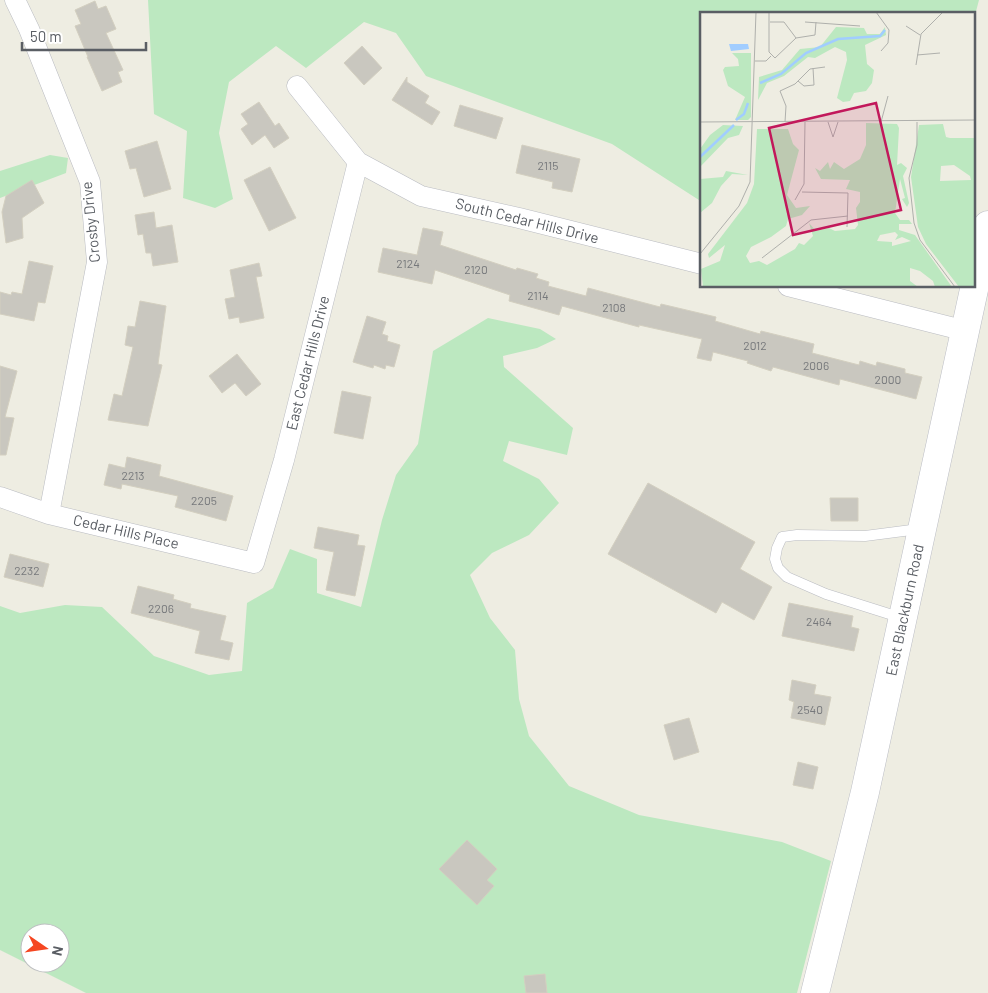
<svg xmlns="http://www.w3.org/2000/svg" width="988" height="993" font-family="Barlow,sans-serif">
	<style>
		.green { fill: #bce8c0; fill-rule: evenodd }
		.building { fill: #c9c7bf; stroke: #d3cfc0 }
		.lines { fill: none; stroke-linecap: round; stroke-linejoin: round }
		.lane-casing { stroke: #babcc2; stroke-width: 11 }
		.street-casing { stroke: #babcc2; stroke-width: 21 }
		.secondary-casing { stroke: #bbbdc5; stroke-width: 29 }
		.lane { stroke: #fff; stroke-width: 10 }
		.street { stroke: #fff; stroke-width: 20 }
		.secondary { stroke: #fff; stroke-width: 28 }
		.labels { text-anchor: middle; stroke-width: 4; stroke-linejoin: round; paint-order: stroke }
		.number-label { font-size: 12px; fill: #76787b }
		.street-label { font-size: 15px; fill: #5a5e64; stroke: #fff }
		.inset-river { fill: none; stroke: #a1cdff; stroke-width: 2.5 }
		.inset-road { fill: none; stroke: #afb0ac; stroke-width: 1 }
		.view { fill: #c2185b; fill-opacity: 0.15; stroke: #c2185b; stroke-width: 2.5 }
		.inset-edge { fill: none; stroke: #5a5e64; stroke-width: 2.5 }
	</style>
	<rect width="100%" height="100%" fill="#eeede2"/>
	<!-- green -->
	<path class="green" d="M 148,0 L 979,0 L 974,19 L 974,14 L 702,14 L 702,202 L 612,144 L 426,76 L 396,33 L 364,22 L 306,68 L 276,46 L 229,82 L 219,133 L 233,199 L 215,208 L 183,198 L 187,131 L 154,114 Z
		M 50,155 L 68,158 L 66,173 L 0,198 L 0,171 Z
		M 488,318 L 540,329 L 556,339 L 537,348 L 503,356 L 504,367 L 573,428 L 567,455 L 509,441 L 503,461 L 539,479 L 559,503 L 529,535 L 492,553 L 470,575 L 490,618 L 515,650 L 519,699 L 529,736 L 569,786 L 639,815 L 782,842 L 831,861 L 797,993 L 86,993 L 0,950 L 0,606 L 20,613 L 65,605 L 102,607 L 154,656 L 209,675 L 242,671 L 247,603 L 273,588 L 290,549 L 317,559 L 317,593 L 361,607 L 382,520 L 396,475 L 418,444 L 433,351 ZM 30,933 L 60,933 L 60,963 L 30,963 Z"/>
	<!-- building -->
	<path class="building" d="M 95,1 L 98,9 L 106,6 L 116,29 L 106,33 L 123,70 L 118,72 L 122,82 L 102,91 L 87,57 L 88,57 L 75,26 L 81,24 L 75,10 Z
		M 362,46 L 382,68 L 364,85 L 344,63 Z
		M 407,77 L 407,82 L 429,96 L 425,103 L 440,112 L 432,125 L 392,100 Z
		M 259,102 L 275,126 L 279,123 L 289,138 L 274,148 L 265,135 L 252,145 L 241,129 L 248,124 L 241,114 Z
		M 460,105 L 503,118 L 496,139 L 454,126 Z
		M 157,141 L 171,189 L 144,197 L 136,168 L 130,169 L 125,151 Z
		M 522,145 L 580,159 L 572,192 L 552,188 L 553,182 L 516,173 Z
		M 270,167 L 296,218 L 269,231 L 244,180 Z
		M 32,180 L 44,203 L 22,218 L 23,238 L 6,243 L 2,212 L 6,196 Z
		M 154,212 L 156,228 L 172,225 L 178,262 L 153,266 L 151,253 L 146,253 L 143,234 L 138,235 L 135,215 Z
		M 423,228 L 443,232 L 440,245 L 516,270 L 517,268 L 538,274 L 536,278 L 549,282 L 548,286 L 586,296 L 588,288 L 660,307 L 661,304 L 716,317 L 715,321 L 760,334 L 761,331 L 814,344 L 812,353 L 859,365 L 860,361 L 876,366 L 877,362 L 905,369 L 905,373 L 922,377 L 916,399 L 840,379 L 839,385 L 773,367 L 771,371 L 747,363 L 748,361 L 713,352 L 711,361 L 697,358 L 702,339 L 639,325 L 639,327 L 562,306 L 559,315 L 509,301 L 510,295 L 435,270 L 432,284 L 378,272 L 383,248 L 417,255 Z
		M 29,261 L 53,266 L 45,303 L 38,302 L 34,321 L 0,314 L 0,292 L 11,295 L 12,292 L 22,294 Z
		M 259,263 L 262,276 L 256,277 L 264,318 L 240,323 L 239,317 L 229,319 L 225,299 L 235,297 L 230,270 Z
		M 140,301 L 166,306 L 158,364 L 162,365 L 148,426 L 108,420 L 114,394 L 122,396 L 133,347 L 125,345 L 128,326 L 135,327 Z
		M 367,316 L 386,322 L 382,334 L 388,336 L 387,341 L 400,345 L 394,367 L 386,365 L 385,369 L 374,365 L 373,368 L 353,362 Z
		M 237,354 L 261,384 L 246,396 L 235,383 L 222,393 L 209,376 Z
		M 0,366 L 17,371 L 5,417 L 14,418 L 6,455 L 0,455 Z
		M 342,391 L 371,397 L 363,439 L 334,433 Z
		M 127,457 L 161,465 L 159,476 L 233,496 L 226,521 L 175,507 L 178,496 L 122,484 L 121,489 L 104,485 L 109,464 L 125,468 Z
		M 648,483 L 755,542 L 740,569 L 772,587 L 754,620 L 722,602 L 716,613 L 608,554 Z
		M 830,498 L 858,498 L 858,521 L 831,521 Z
		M 318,527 L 359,535 L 357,545 L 365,546 L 355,596 L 326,590 L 334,552 L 314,548 Z
		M 10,554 L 49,564 L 43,587 L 4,577 Z
		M 138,586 L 174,595 L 173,599 L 191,604 L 190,608 L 226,616 L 220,640 L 233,643 L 229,660 L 195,653 L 200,631 L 131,613 Z
		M 789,603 L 853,616 L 851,627 L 859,629 L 854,651 L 782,636 Z
		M 792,680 L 816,685 L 814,694 L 831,697 L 825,725 L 791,718 L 794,702 L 789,700 Z
		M 689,718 L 699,752 L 674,760 L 664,725 Z
		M 798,762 L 818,767 L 813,789 L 793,785 Z
		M 467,840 L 497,869 L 487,880 L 494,886 L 477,905 L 439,869 Z
		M 545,974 L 547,993 L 526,993 L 524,976 Z"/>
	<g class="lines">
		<defs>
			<path id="lane" d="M 902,618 L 826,594 L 787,577 L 778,568 L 775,559 L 777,548 L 782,537 L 797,535 L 865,536 L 919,529"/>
			<path id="street" d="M 15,0 L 29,29 L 90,182 L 97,262 L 49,514
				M 297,86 L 358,162 L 421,196 L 519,218 L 702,264
				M 788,286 L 966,331
				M 0,497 L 49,514 L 254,563 L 284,460 L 358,162"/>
			<path id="secondary" d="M 815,993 L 865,792 L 988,225"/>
		</defs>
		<!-- lane casing -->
		<use href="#lane" class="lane-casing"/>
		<!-- street casing -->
		<use href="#street" class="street-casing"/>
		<!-- secondary casing -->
		<use href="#secondary" class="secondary-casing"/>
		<!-- lane -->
		<use href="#lane" class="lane"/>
		<!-- street -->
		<use href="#street" class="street"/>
		<!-- secondary -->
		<use href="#secondary" class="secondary"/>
	</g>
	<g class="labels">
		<!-- number labels -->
		<g class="number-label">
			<text x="548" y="170">2115</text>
			<text x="408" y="268">2124</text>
			<text x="476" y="274">2120</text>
			<text x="538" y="300">2114</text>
			<text x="614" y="312">2108</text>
			<text x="755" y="350">2012</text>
			<text x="816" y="370">2006</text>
			<text x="888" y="384">2000</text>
			<text x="133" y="480">2213</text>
			<text x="204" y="505">2205</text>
			<text x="27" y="575">2232</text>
			<text x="161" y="613">2206</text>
			<text x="819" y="626">2464</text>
			<text x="810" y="714">2540</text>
		</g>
		<!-- street labels -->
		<g class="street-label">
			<text transform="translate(527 221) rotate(14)" y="5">South Cedar Hills Drive</text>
			<text transform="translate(91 222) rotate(-96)" y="5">Crosby Drive</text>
			<text transform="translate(308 363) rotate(-76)" y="5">East Cedar Hills Drive</text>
			<text transform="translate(126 532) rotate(13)" y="5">Cedar Hills Place</text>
			<text transform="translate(905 610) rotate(-78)" y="5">East Blackburn Road</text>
		</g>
	</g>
	<!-- overview -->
	<g transform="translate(700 12)">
		<rect width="275" height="275" fill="#eeede2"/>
		<path d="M 136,15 L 164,16 L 167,22 L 180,22 L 185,15 L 186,23 L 165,33 L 167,52 L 174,58 L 172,71 L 166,79 L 154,81 L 150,89 L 143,90 L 137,86 L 147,48 L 146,40 L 135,35 L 115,46 L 108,45 L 84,64 L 67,71 L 58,88 L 59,65 L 82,58 L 100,37 L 120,35 ZM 32,41 L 51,41 L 51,105 L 48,108 L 35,108 L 45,85 L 28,74 L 23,58 L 25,55 L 39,54 L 38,47 ZM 166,111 L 197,112 L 199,116 L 197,153 L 201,151 L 207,156 L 203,164 L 209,191 L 207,195 L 202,187 L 205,186 L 200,167 L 195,201 L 200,208 L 209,208 L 212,212 L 199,212 L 199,218 L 215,223 L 252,275 L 235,275 L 233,269 L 220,259 L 210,256 L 210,269 L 218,275 L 3,275 L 1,257 L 20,249 L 25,233 L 9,246 L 8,242 L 47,191 L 54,172 L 57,117 L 88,117 L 93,132 L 99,138 L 87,183 L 96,196 L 110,194 L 102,203 L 88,207 L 86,214 L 71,225 L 51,235 L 46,244 L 50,251 L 59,249 L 67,253 L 95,237 L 99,231 L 104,233 L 113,224 L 109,211 L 116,219 L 129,216 L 135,219 L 155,217 L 158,213 L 156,196 L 160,190 L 160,180 L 146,177 L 150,168 L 121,167 L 115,156 L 120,159 L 128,150 L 130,157 L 134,150 L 144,157 L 160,147 L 166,133 ZM 195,220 L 198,223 L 195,228 L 202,225 L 211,229 L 192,234 L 192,230 L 177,229 L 180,223 ZM 243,112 L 246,125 L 250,126 L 275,126 L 275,275 L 259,275 L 226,232 L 218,215 L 211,165 L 219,113 ZM 254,153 L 270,164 L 271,168 L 240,169 L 241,154 ZM 23,113 L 43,114 L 39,123 L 28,126 L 0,155 L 0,137 L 10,123 ZM 26,159 L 48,163 L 32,162 L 21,174 L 12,191 L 0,201 L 0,167 L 23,165 Z" fill="#bce8c0" fill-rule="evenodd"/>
		<path d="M 29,32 L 48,32 L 49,37 L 31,39 Z" fill="#a1cdff"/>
		<path class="inset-river" d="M 60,71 L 81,62 L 106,41 L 138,27 L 180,24 L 185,18M 36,108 L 44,102 L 48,91M 0,145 L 34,113"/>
		<path class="inset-road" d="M 69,0 L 69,40 L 75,46 L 96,26 L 115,23 L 116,10M 176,0 L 189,18 L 188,31 L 181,39M 70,10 L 84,10 L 96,26M 105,10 L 160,14M 206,14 L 220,23M 217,43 L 240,41M 55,49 L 66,49 L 71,44M 216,53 L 221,22 L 243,0M 98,69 L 104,74 L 114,73 L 113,56M 0,110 L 275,108M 85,110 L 86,94 L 80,79 L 95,72 L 110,57 L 125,55M 128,110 L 133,125 L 138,110M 181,110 L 188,84M 217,110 L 217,133 L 209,166 L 214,211 L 220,228 L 255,275M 102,180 L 148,181 L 147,215M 95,188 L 104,172 L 105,110M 0,242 L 39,194 L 50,170 L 56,0M 62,246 L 111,208 L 148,204"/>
		<path class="view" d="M 176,91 L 201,198 L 93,223 L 69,116 Z"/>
		<rect width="275" height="275" class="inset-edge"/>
	</g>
	<!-- north arrow -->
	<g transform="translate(45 948) rotate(103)"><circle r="24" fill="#ffffff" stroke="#bdbfc1"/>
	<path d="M0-4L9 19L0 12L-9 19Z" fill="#f54621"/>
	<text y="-8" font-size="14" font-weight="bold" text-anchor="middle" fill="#5a5e64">N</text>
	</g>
	<!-- scale -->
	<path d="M22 42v8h124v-8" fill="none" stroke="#5a5e64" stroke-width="2.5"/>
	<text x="30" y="42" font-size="15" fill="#5a5e64" stroke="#ffffff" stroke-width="4" paint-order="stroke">50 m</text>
</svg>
